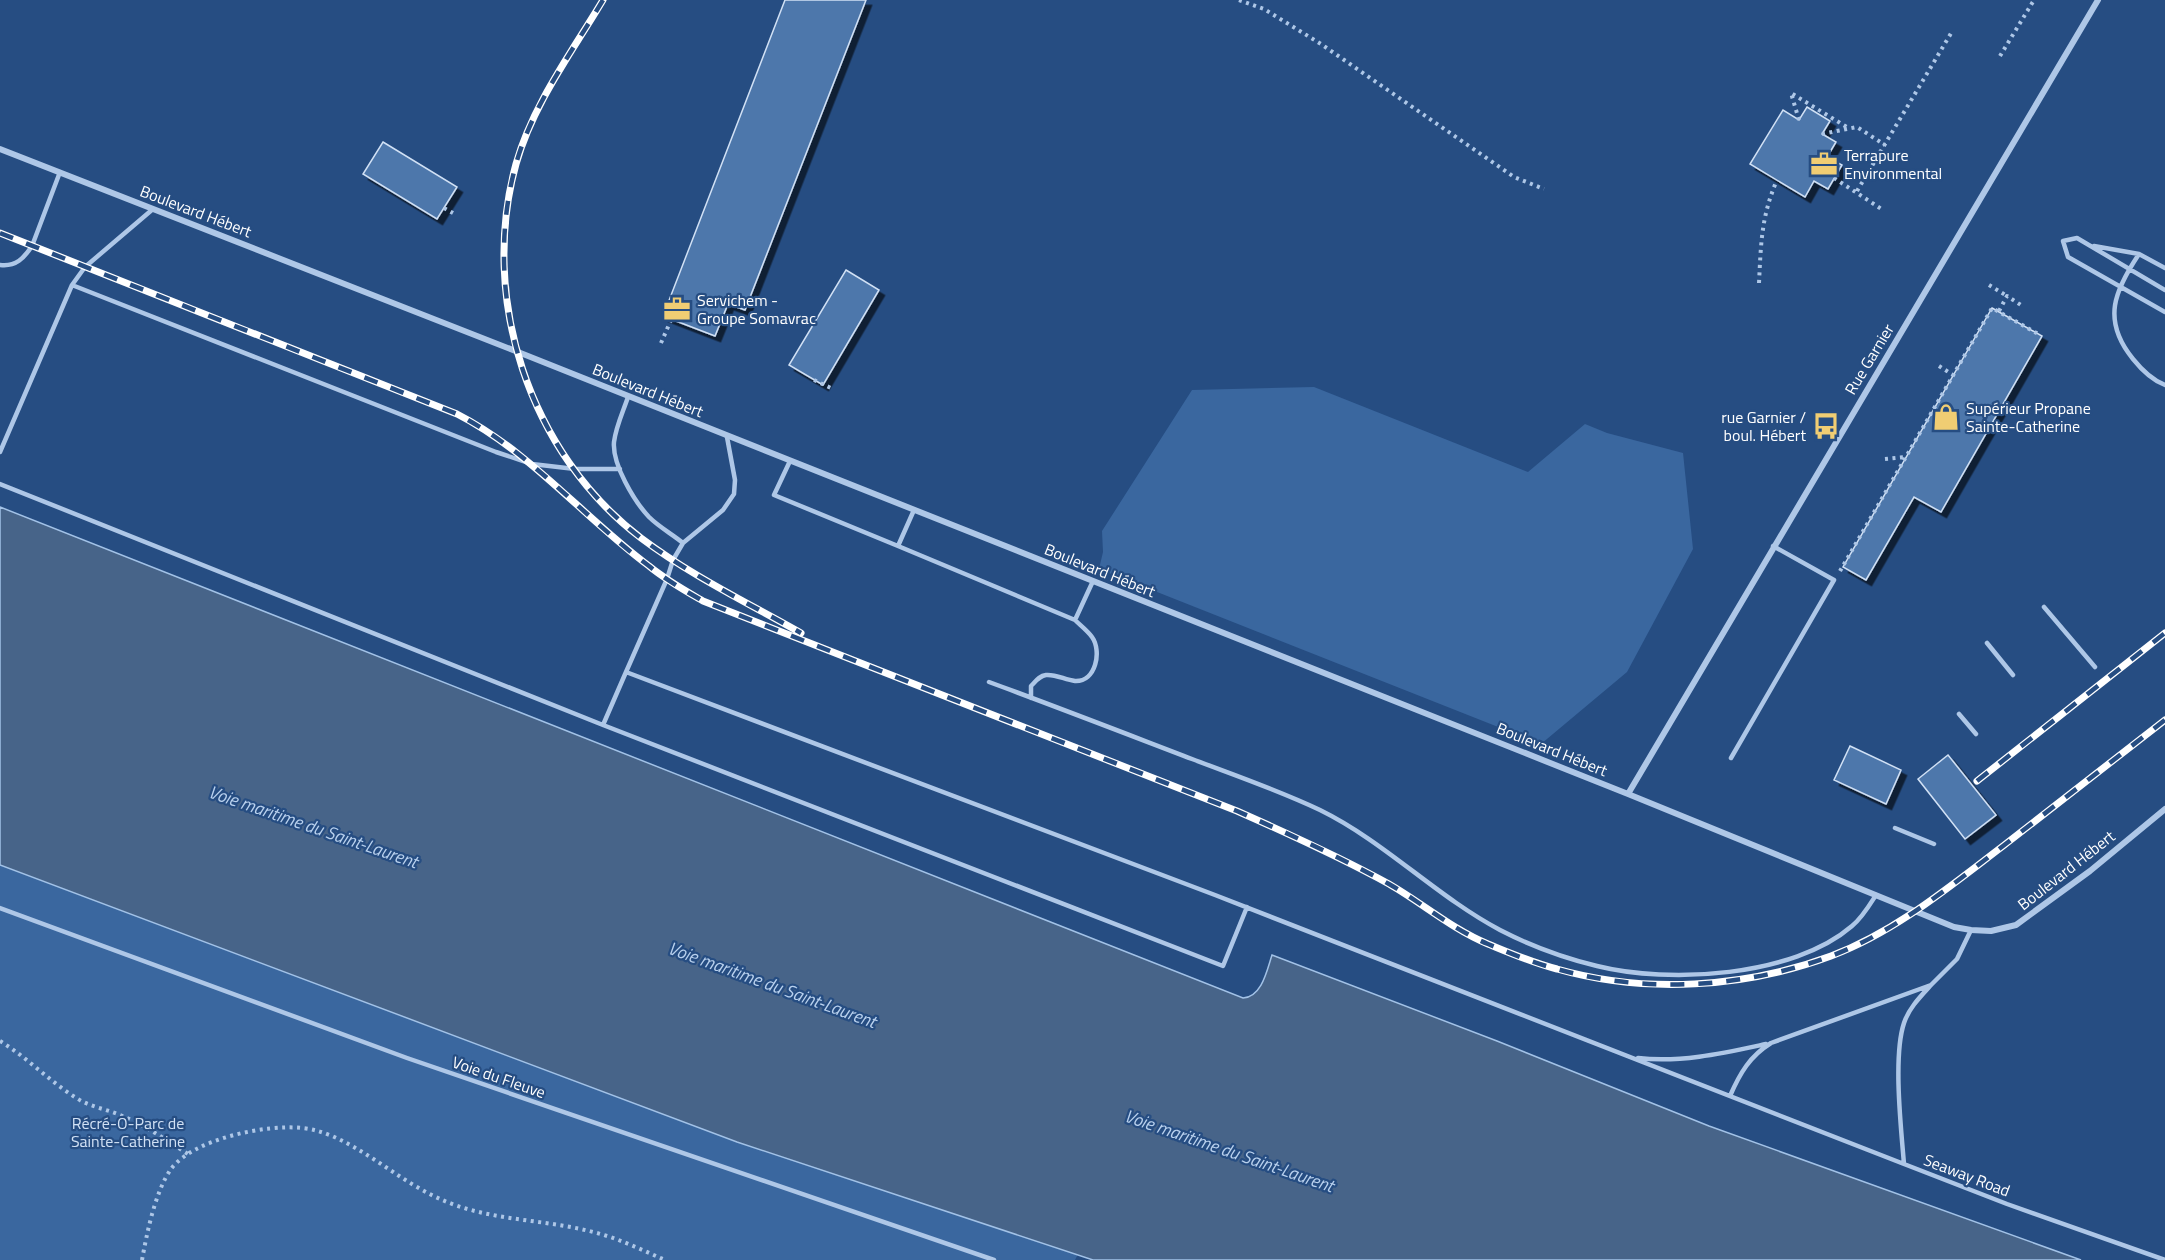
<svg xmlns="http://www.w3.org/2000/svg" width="2165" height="1260" font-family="'Titillium Web',sans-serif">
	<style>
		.green { fill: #3a679f }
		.water { fill: #476489; stroke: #a2c2e7; stroke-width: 1.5 }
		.building { fill: #4e77ab; stroke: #d1e1f5; stroke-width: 1.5; filter: url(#shadow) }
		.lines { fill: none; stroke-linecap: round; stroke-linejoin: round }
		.path { stroke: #aec7e7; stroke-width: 4; stroke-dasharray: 3 4.5; stroke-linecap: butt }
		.service { stroke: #aec7e7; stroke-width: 4.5 }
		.minor { stroke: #aec7e7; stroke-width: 6 }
		.rail-casing { stroke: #fff; stroke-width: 7 }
		.rail { stroke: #264d82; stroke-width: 4.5; stroke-dasharray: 14; stroke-linecap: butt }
		.labels { text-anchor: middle; stroke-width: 4.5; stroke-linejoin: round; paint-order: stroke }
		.poi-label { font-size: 16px; fill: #fff; stroke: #264d82; text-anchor: start }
		.street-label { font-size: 16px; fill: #fff; stroke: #264d82 }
		.park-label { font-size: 16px; fill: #d1e1f5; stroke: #264d82 }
		.water-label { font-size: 18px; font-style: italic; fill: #b9d1ee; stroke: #264d82 }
	</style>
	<defs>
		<filter id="shadow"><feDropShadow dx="5.5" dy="5.5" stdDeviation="0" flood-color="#0009"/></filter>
	</defs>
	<rect width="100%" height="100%" fill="#264d82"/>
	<!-- green -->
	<path class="green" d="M 1314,387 L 1528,472 L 1585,424 L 1607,433 L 1683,453 L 1693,549 L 1627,672 L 1541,744 L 1099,569 L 1103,552 L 1102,531 L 1192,390 Z
		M 0,865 L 737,1142 L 1078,1254 L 1075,1260 L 0,1260 Z"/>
	<!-- water -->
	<path class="water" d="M 0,507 L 1243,998 C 1262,997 1267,970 1272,955 L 1497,1041 L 1709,1126 L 2081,1260 L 1093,1260 L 737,1142 L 0,865 Z"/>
	<!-- building -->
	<path class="building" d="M 785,0 L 866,0 L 745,310 L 728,304 L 715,336 L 663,316 Z
		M 1807,107 L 1830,121 L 1822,134 L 1836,142 L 1827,157 L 1842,165 L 1828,189 L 1814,181 L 1805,197 L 1750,164 L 1783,110 L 1799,120 Z
		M 383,142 L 457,187 L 437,219 L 363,174 Z
		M 846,270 L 879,290 L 823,385 L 789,365 Z
		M 1992,308 L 2042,336 L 1941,512 L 1914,497 L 1866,580 L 1843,567 Z
		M 1850,746 L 1901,770 L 1886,804 L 1834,780 Z
		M 1948,755 L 1996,815 L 1965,839 L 1918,779 Z"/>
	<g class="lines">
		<!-- path -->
		<path class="path" d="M 1239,0 L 1264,9 L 1321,44 L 1514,177 L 1544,189
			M 2000,56 L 2034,0
			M 1799,120 L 1791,93 L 1850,129
			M 1822,134 L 1857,127 L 1885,145
			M 1834,178 L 1883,210
			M 1857,191 L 1953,30
			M 444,208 L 453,213
			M 1759,283 C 1761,244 1761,217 1777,180
			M 1989,285 L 2007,296
			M 1999,311 L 2007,296 L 2024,307
			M 661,343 L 671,320
			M 1939,366 L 1953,375
			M 814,380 L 833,389
			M 1885,459 L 1905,457
			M 1840,571 L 1992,308 L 2040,335
			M 0,1041 C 28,1058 50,1082 78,1099 C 91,1107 106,1109 120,1115 C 145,1125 166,1140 188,1154
			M 142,1260 C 147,1233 155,1192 171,1169 C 193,1139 266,1124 302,1128 C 313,1129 322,1132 332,1136 C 376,1155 407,1188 455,1205 C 500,1221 548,1220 593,1232 C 618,1238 642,1250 665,1260"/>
		<!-- service -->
		<path class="service" d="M 2094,246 L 2139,254 L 2165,268
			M 2139,254 C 2115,290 2101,320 2133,359 C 2141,369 2152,380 2165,385
			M 0,265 C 16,267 24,258 32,246 L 60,172
			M 72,285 L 496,452 L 532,464 L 575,469 L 620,469
			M 2165,290 L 2077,238 L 2063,241 L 2068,257 L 2165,312
			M 628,397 C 623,412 616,426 614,442 C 612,464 634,501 649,517 C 659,527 672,534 683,543
			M 727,437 L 735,480 L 734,494 L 723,510 L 683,543 L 673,560 L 667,579 L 626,672 L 1215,895 L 1904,1164
			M 0,452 L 72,285 L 85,267 L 153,209
			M 790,461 L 774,495 L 898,546
			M 0,484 L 603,725 L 1223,966 L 1247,907
			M 914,510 L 898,546 L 1075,620 C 1080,625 1088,631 1092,637 C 1102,651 1096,682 1075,681 C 1065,680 1056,674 1046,675 C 1039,676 1036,681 1031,686 L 1031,698
			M 2044,607 L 2095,667
			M 1075,620 L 1093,581
			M 1987,643 L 2013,675
			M 989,682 C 1057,707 1124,733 1192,759 C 1234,775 1278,790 1320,810 C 1385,842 1436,896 1500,930 C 1529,945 1564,958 1597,966 C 1669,984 1793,977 1852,926 C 1862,918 1869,906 1876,895
			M 1959,714 L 1976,734
			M 603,725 L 626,672
			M 1731,758 L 1834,580 L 1773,546
			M 1895,828 L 1934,844
			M 0,908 L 407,1058 L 994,1260
			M 1931,985 C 1920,997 1909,1008 1904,1023 C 1893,1056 1901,1128 1904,1164 L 2007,1204 L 2165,1260
			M 1638,1058 C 1681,1063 1724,1053 1766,1044
			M 1730,1096 C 1740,1073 1750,1056 1771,1043 L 1931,985 L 1957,959 L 1971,930"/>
		<!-- minor -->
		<path class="minor" d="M 0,149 L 518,352 L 1628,794 L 1954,927 L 1971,930 L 1991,931 L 2016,925 L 2090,871 L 2165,809
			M 1628,794 L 2098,0"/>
		<defs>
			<path id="rail" d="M 603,0 C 572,52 533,104 516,164 C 479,298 529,453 641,538 C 690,575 748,603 801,633
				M 0,233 L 457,414 C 531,452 583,517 649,566 C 666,580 684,590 703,601 L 1237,811 C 1289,834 1340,857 1389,884 C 1422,903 1452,929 1488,944 C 1510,953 1533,963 1557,969 C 1645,994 1745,988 1831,956 C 1895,932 1949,887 2003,846 C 2057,804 2111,762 2165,720
				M 1977,781 L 2165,633"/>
		</defs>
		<!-- rail casing -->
		<use href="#rail" class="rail-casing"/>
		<!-- rail -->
		<use href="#rail" class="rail"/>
	</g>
	<!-- icons -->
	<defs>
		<symbol id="office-bare" viewBox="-9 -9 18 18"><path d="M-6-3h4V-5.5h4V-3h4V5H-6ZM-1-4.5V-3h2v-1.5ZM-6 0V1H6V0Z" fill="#f0cd73" stroke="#264d82" stroke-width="2.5" paint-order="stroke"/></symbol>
		<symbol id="shop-bare" viewBox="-9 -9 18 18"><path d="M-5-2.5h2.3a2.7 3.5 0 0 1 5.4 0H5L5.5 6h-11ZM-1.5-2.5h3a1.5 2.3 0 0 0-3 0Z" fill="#f0cd73" stroke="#264d82" stroke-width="2.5" paint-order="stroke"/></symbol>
		<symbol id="bus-bare" viewBox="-9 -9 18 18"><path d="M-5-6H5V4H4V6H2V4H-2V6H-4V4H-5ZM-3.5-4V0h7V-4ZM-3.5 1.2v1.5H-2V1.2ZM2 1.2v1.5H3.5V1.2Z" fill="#f0cd73" stroke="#264d82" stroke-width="2.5" paint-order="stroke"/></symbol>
	</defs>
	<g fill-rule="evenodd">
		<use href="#office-bare" x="1805" y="145" width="38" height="38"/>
		<use href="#office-bare" x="658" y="290" width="38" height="38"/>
		<use href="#shop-bare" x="1927" y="398" width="38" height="38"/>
		<use href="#bus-bare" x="1807" y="407" width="38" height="38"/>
	</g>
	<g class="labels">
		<!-- poi labels -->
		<g class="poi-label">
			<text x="1844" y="161">Terrapure<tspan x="1844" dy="18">Environmental</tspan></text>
			<text x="697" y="306">Servichem -<tspan x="697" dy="18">Groupe Somavrac</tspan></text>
			<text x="1966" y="414">Supérieur Propane<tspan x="1966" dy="18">Sainte-Catherine</tspan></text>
			<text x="1806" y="423" text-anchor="end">rue Garnier /<tspan x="1806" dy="18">boul. Hébert</tspan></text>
		</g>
		<!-- street labels -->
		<g class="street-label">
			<text transform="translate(196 211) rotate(21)" y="6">Boulevard Hébert</text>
			<text transform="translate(1869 359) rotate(-59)" y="6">Rue Garnier</text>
			<text transform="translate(648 390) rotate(22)" y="6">Boulevard Hébert</text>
			<text transform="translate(1100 570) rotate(22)" y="6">Boulevard Hébert</text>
			<text transform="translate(1552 749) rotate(22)" y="6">Boulevard Hébert</text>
			<text transform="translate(2066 870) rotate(-38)" y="6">Boulevard Hébert</text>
			<text transform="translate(499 1077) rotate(19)" y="6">Voie du Fleuve</text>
			<text transform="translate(1967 1175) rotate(21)" y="6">Seaway Road</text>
		</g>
		<!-- park labels -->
		<g class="park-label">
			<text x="128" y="1129">Récré-O-Parc de<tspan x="128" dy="18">Sainte-Catherine</tspan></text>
		</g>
		<!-- water labels -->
		<g class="water-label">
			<text transform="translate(313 827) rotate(19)" y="6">Voie maritime du Saint-Laurent</text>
			<text transform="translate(772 985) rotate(20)" y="6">Voie maritime du Saint-Laurent</text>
			<text transform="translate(1229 1151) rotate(19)" y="6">Voie maritime du Saint-Laurent</text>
		</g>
	</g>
</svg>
